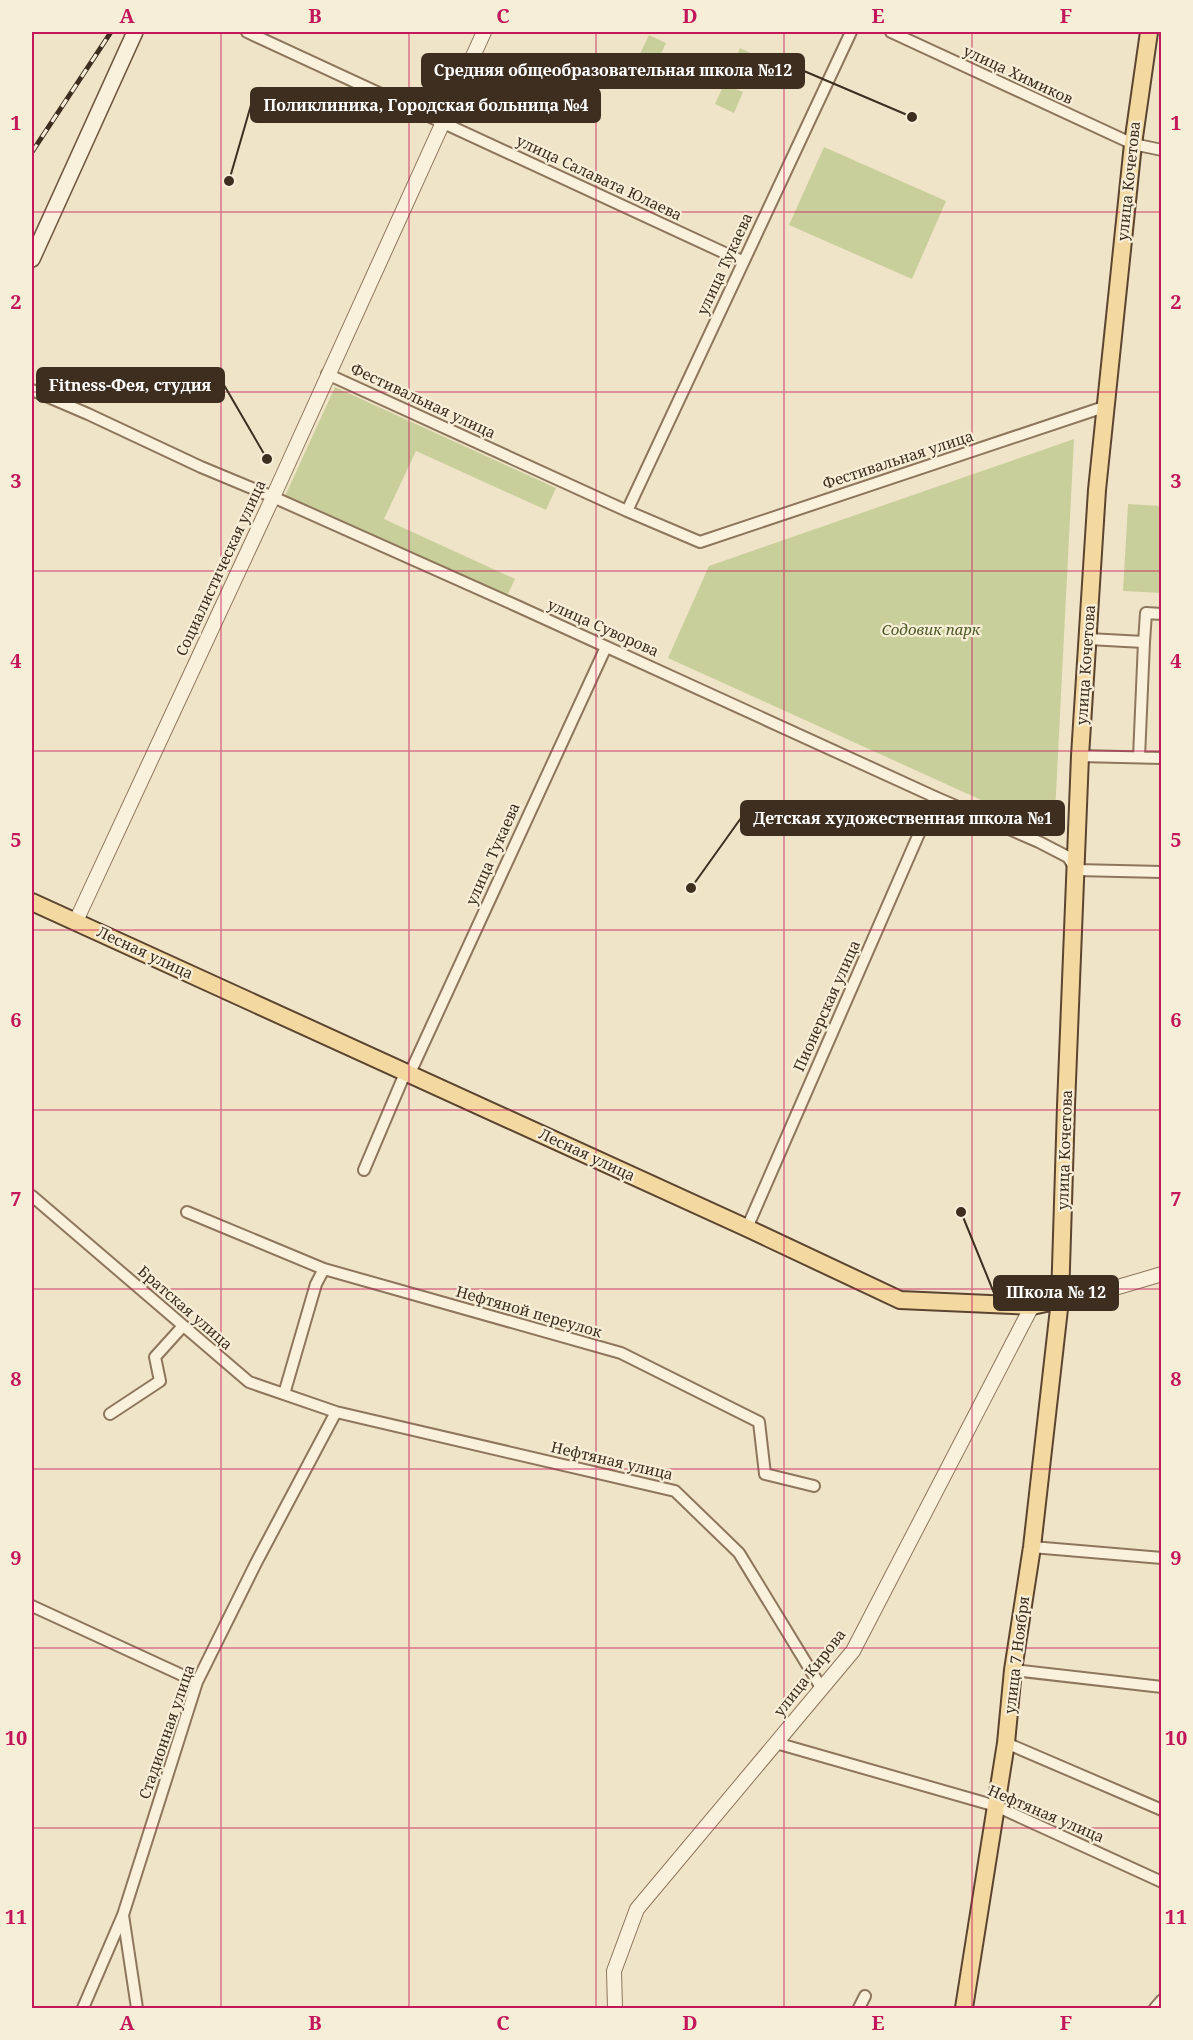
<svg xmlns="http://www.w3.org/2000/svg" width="1193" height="2040" font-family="'Noto Serif',serif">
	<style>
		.green { fill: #c9cf9b }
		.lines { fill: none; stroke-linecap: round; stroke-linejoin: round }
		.minor-casing { stroke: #8d765c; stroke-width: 14 }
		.tertiary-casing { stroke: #8d765c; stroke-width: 16 }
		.secondary-casing { stroke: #6f573f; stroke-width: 18 }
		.primary-casing { stroke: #5b4430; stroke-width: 20 }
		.minor { stroke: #faf1dc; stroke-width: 10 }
		.tertiary { stroke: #faf1dc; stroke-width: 14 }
		.secondary { stroke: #faf1dc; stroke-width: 15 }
		.primary { stroke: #f3d9a0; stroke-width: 16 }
		.rail-casing { stroke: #3d2e20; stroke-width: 5 }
		.rail { stroke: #f7eed8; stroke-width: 3; stroke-dasharray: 9; stroke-linecap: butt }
		.grid { fill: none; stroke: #c2185b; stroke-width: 1.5; stroke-opacity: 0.55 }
		.labels { text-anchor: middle; stroke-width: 4.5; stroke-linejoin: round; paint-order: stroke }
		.street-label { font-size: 15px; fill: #3d2e20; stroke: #f7eed8 }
		.park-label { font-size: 15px; font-style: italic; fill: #4d5a26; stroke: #f7eed8 }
		.leader { fill: none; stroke: #3d2e20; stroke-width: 2 }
		.callout-dot { fill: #3d2e20; stroke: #f7eed8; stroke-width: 2 }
		.callout { fill: #3d2e20; stroke: #3d2e20; stroke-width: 2 }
		.callout-label { font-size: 16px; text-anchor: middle; font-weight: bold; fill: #fff }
		.neatline { fill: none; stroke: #c2185b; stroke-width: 2 }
		.grid-label { font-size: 20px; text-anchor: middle; font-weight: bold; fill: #c2185b }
	</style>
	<rect width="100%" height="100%" fill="#f0e4c8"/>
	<!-- green -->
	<path class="green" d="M 649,35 L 666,43 L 645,89 L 627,81 Z
		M 740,48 L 759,57 L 746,87 L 726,78 Z
		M 724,84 L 743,92 L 734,113 L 715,104 Z
		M 824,147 L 946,201 L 912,279 L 789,225 Z
		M 335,387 L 556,488 L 546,510 L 416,451 L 384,519 L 515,579 L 506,598 L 285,496 Z
		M 1074,439 L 1054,833 L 668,658 L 709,566 Z
		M 1128,504 L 1161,506 L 1161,593 L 1123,591 Z"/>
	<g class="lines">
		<defs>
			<path id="minor" d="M 247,32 L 742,261
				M 891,32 L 1133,144 L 1162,150
				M 327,374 L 627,511 L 700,542 L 1104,407
				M 32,390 L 88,414 L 201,467 L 273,497 L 517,606 L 935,797 L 1039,842 L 1068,857 L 1076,870 L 1162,872
				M 627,511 L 851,32
				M 1088,639 L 1144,642 L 1146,613 L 1162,614
				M 1080,756 L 1162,758
				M 1139,757 L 1144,642
				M 364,1170 L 403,1078 L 410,1073 L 606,647
				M 32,1196 L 249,1382 L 336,1412 L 675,1491 L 739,1553 L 822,1689
				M 187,1212 L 324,1269 L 621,1353 L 759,1422 L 765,1474 L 814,1486
				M 747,1228 L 935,797
				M 284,1394 L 316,1284 L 324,1269
				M 110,1414 L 160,1381 L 155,1357 L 183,1326
				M 1032,1547 L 1162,1558
				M 32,1606 L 197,1682
				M 1013,1670 L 1162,1687
				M 776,1743 L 996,1806 L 1162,1882
				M 1006,1743 L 1162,1810
				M 123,1915 L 137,2008
				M 83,2008 L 123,1915 L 197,1682 L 256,1563 L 336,1412
				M 859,2008 L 865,1996
				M 1155,2008 L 1162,2000"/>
			<path id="tertiary" d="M 76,921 L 273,497 L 484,32
				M 1060,1300 L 1118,1287 L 1162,1274
				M 615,2008 L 614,1971 L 637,1909 L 853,1651 L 1032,1306"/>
			<path id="secondary" d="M 32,259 L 135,32"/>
			<path id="primary" d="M 32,902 L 747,1228 L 900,1300 L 1032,1306 L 1060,1300
				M 964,2008 L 1006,1743 L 1013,1670 L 1032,1547 L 1060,1300 L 1066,1106 L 1080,756 L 1097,490 L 1133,144 L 1149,32"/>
		</defs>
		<!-- minor casing -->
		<use href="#minor" class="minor-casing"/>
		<!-- tertiary casing -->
		<use href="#tertiary" class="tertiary-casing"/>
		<!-- secondary casing -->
		<use href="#secondary" class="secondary-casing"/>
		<!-- primary casing -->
		<use href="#primary" class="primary-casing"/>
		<!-- minor -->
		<use href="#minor" class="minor"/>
		<!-- tertiary -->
		<use href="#tertiary" class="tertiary"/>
		<!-- secondary -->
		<use href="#secondary" class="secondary"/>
		<!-- primary -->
		<use href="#primary" class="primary"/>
		<defs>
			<path id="rail" d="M 32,152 L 111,32"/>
		</defs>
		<!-- rail casing -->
		<use href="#rail" class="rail-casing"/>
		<!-- rail -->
		<use href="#rail" class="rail"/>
	</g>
	<!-- grid -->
	<path class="grid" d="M 221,32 L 221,2008M 409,32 L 409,2008M 596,32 L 596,2008M 784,32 L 784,2008M 972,32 L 972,2008M 32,212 L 1162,212M 32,392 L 1162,392M 32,571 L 1162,571M 32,751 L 1162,751M 32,930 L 1162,930M 32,1110 L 1162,1110M 32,1289 L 1162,1289M 32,1469 L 1162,1469M 32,1648 L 1162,1648M 32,1828 L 1162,1828"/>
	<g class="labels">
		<!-- street labels -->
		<g class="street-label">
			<text transform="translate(1018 75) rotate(25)" y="5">улица Химиков</text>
			<text transform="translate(599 178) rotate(25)" y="5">улица Салавата Юлаева</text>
			<text transform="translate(1129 181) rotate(-84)" y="5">улица Кочетова</text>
			<text transform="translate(725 264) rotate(-65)" y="5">улица Тукаева</text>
			<text transform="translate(423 401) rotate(25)" y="5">Фестивальная улица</text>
			<text transform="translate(898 460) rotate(-18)" y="5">Фестивальная улица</text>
			<text transform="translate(221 568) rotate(-65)" y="5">Социалистическая улица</text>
			<text transform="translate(603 628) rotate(24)" y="5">улица Суворова</text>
			<text transform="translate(1086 665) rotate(-86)" y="5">улица Кочетова</text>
			<text transform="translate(493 854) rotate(-66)" y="5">улица Тукаева</text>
			<text transform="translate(145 953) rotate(25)" y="5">Лесная улица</text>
			<text transform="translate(827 1006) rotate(-66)" y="5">Пионерская улица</text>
			<text transform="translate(1065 1150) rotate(-88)" y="5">улица Кочетова</text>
			<text transform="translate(587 1155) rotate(25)" y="5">Лесная улица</text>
			<text transform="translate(185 1308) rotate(41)" y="5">Братская улица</text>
			<text transform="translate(529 1312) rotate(16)" y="5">Нефтяной переулок</text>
			<text transform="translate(612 1461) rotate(13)" y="5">Нефтяная улица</text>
			<text transform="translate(1017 1655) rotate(-83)" y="5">улица 7 Ноября</text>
			<text transform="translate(810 1673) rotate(-52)" y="5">улица Кирова</text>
			<text transform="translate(167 1732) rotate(-71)" y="5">Стадионная улица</text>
			<text transform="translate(1046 1814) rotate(23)" y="5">Нефтяная улица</text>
		</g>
		<!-- park labels -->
		<g class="park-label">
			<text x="931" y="635">Содовик парк</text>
		</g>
	</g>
	<!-- callouts -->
	<path class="leader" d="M912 117L804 71M229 181L251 105M267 459L224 385M691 888L741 818M961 1212L994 1293"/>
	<g class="callout-dot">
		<circle cx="912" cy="117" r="6"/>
		<circle cx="229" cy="181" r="6"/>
		<circle cx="267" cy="459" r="6"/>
		<circle cx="691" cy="888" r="6"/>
		<circle cx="961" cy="1212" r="6"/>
	</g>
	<g class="callout">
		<rect x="422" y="54" width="382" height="34" rx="6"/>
		<rect x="251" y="88" width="349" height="34" rx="6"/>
		<rect x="37" y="368" width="187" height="34" rx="6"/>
		<rect x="741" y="801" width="323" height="34" rx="6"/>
		<rect x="994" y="1276" width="124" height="34" rx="6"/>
	</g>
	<g class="callout-label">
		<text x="613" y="76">Средняя общеобразовательная школа №12</text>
		<text x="426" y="111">Поликлиника, Городская больница №4</text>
		<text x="130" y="391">Fitness-Фея, студия</text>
		<text x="903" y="824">Детская художественная школа №1</text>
		<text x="1056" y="1298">Школа № 12</text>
	</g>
	<!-- border -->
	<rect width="1193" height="2040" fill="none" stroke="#f7eed8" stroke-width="66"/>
	<rect x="33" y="33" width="1127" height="1974" class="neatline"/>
	<g class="grid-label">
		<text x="127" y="23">A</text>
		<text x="315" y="23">B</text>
		<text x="503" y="23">C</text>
		<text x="690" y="23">D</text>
		<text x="878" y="23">E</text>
		<text x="1066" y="23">F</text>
		<text x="16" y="130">1</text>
		<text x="1176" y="130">1</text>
		<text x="16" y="309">2</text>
		<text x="1176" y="309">2</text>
		<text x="16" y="488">3</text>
		<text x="1176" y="488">3</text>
		<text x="16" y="668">4</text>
		<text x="1176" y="668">4</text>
		<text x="16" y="847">5</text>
		<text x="1176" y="847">5</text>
		<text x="16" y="1027">6</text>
		<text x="1176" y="1027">6</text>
		<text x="16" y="1206">7</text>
		<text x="1176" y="1206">7</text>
		<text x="16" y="1386">8</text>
		<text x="1176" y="1386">8</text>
		<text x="16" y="1565">9</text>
		<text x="1176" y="1565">9</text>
		<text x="16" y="1745">10</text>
		<text x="1176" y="1745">10</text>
		<text x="16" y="1924">11</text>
		<text x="1176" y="1924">11</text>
		<text x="127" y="2030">A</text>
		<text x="315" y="2030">B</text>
		<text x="503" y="2030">C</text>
		<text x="690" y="2030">D</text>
		<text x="878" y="2030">E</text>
		<text x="1066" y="2030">F</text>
	</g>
</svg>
